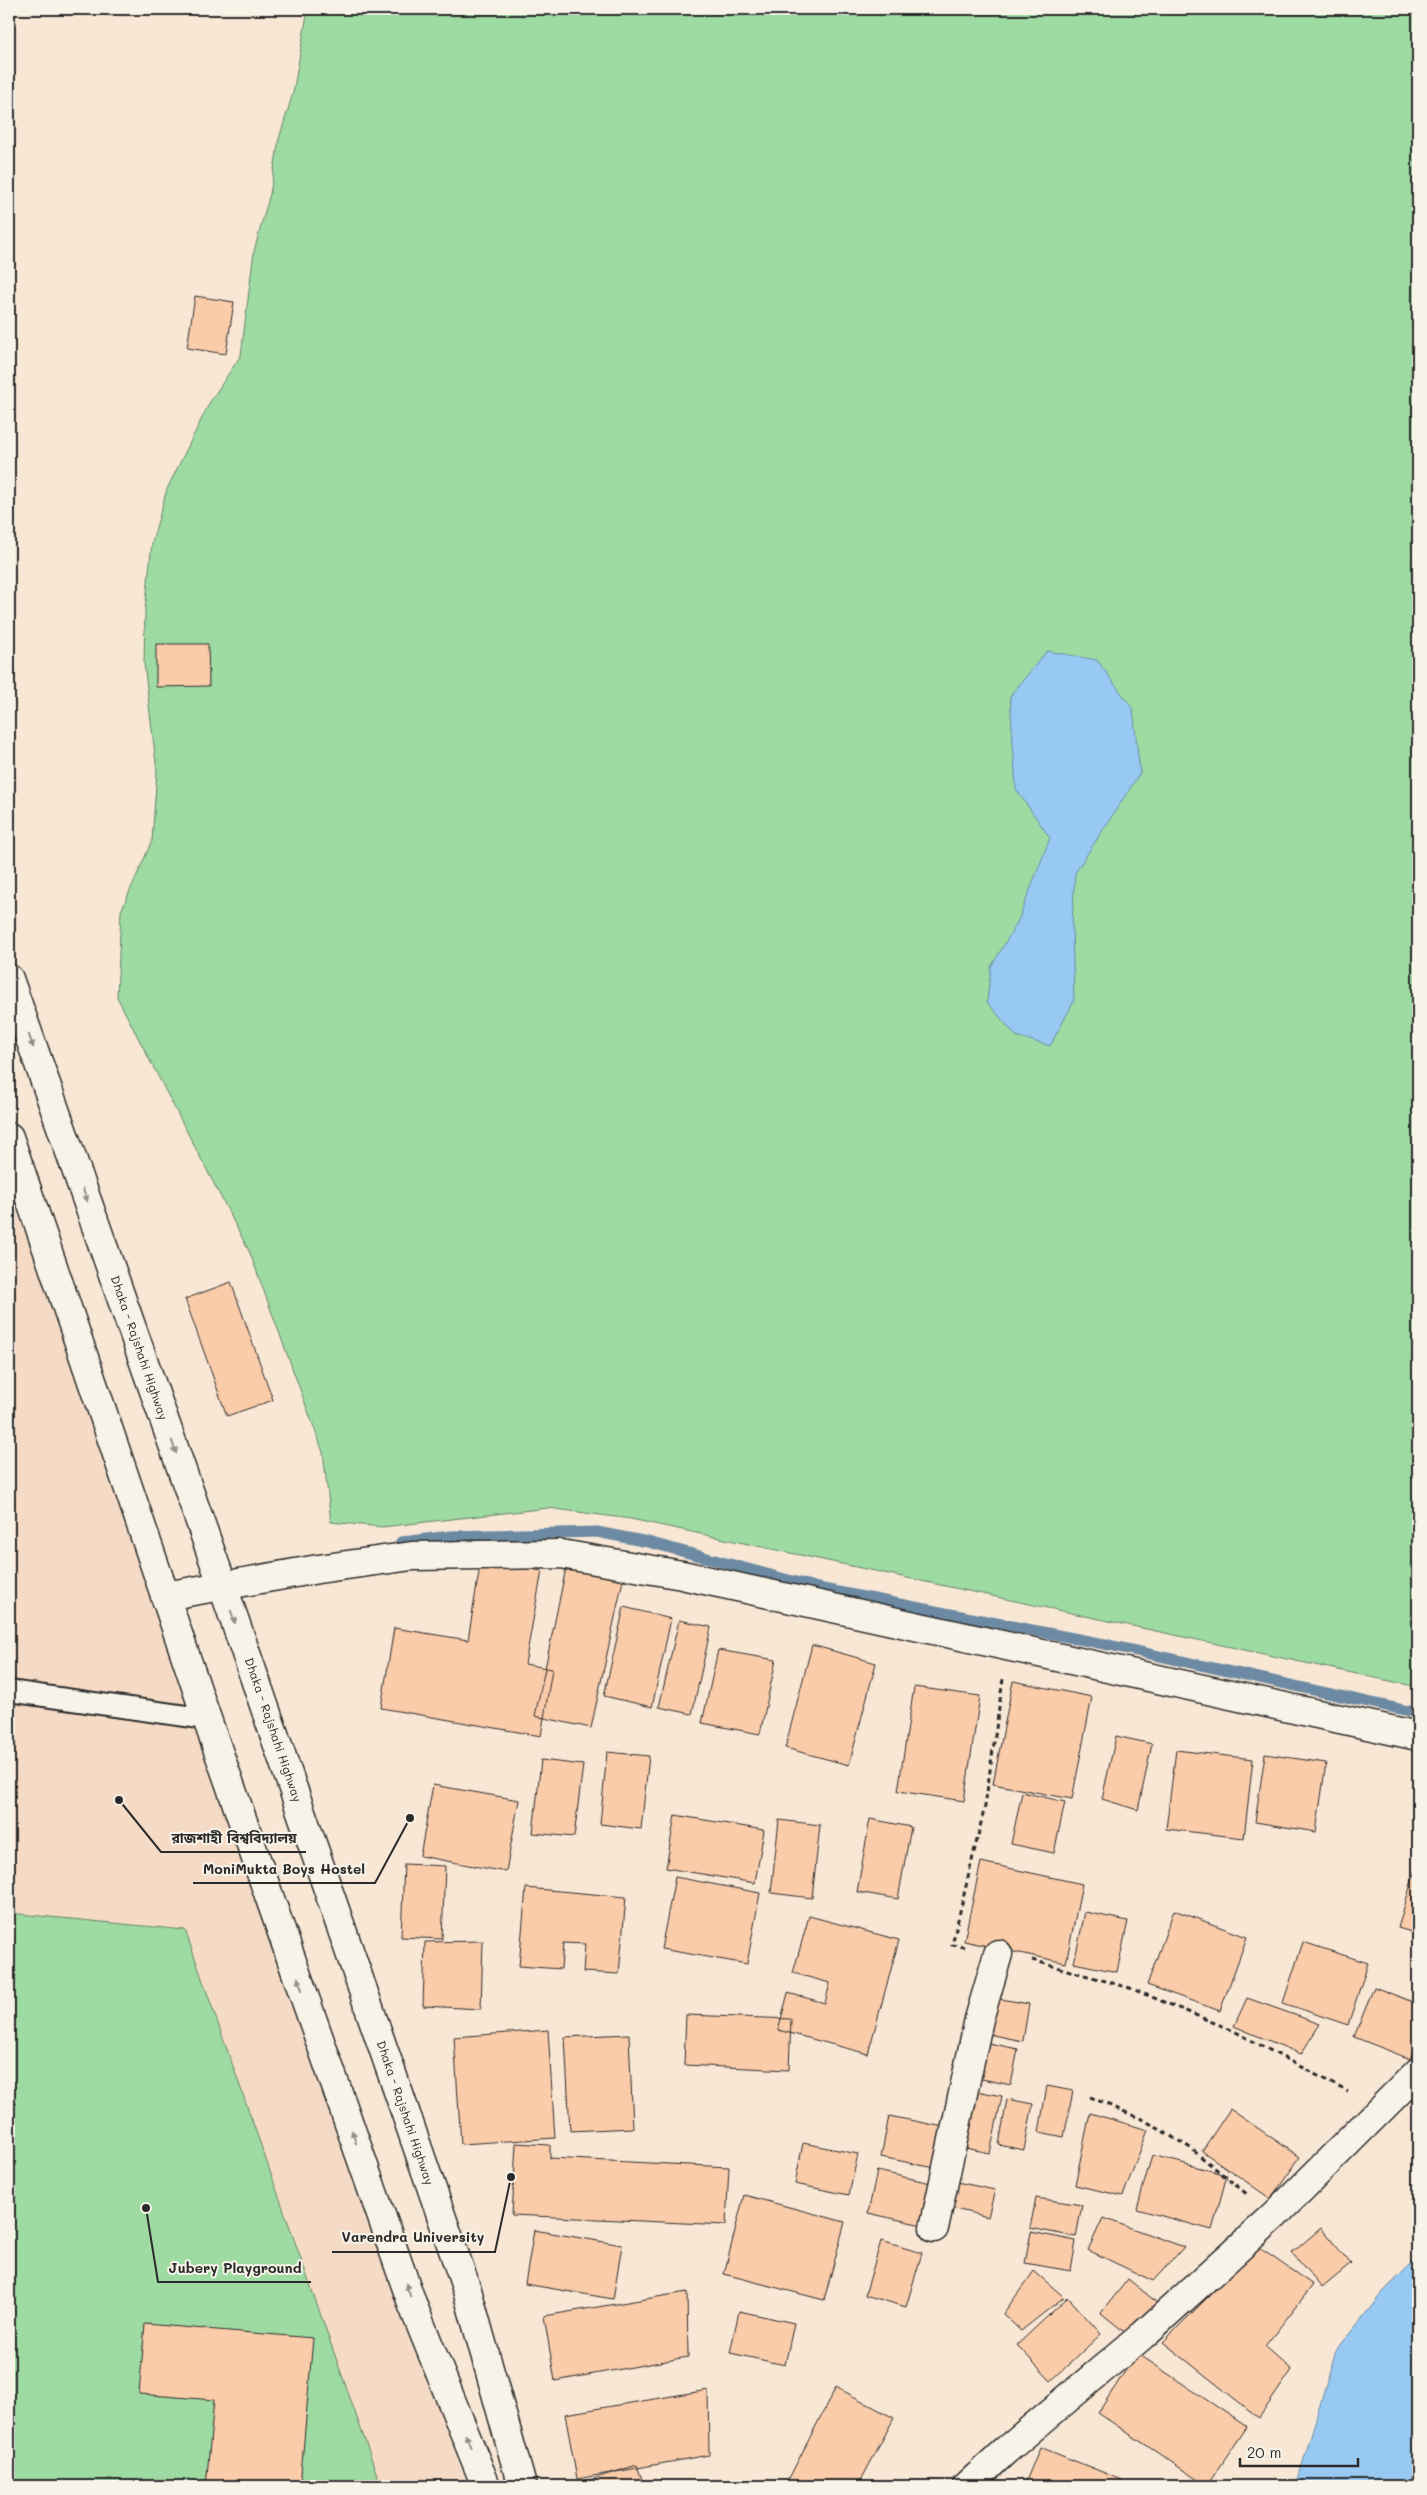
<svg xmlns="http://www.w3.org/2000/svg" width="1427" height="2495" font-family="Mali,'Noto Sans Bengali',sans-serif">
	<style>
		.built { fill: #f5dbc5 }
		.green { fill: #9edba3; stroke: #648367 }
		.water { fill: #97c9f3; stroke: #6c8aa3 }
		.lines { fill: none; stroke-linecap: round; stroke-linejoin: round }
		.stream { stroke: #6c8aa3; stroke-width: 11 }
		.building { fill: #fbccaa; stroke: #2b2b2b }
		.lane-casing { stroke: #2b2b2b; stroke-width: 24 }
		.street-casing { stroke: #2b2b2b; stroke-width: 31 }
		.secondary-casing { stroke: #2b2b2b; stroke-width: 31 }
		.highway-casing { stroke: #2b2b2b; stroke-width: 31 }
		.path { stroke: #2b2b2b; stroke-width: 3; stroke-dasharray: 5 4; stroke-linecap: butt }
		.lane { stroke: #f7f3e8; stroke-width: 20 }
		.street { stroke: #f7f3e8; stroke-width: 28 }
		.secondary { stroke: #f7f3e8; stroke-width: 28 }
		.highway { stroke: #f7f3e8; stroke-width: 28 }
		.oneway { fill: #918f8a }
		.labels { text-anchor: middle; stroke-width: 4; stroke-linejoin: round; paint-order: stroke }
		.street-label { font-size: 12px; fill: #2b2b2b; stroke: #f7f3e8 }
		.leader { fill: none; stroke: #2b2b2b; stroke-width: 2 }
		.callout-dot { fill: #2b2b2b; stroke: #f7f3e8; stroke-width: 2 }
		.callout-label { font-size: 14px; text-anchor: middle; font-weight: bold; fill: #2b2b2b; stroke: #f7f3e8; stroke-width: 4; stroke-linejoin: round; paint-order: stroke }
	</style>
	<rect width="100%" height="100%" fill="#f8e7d5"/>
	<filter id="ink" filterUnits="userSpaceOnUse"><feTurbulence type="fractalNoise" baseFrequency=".02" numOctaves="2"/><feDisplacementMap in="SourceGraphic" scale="10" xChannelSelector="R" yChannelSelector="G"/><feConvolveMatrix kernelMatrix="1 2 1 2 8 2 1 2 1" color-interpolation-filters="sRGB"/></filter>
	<g filter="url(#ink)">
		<!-- built -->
		<path class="built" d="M 9,1164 L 449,2436 L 468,2486 L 9,2486 Z"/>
		<!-- green -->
		<path class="green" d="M 308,9 L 1418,9 L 1418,1687 L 631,1519 L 548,1508 L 382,1527 L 331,1522 L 323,1452 L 250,1253 L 117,997 L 121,911 L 152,841 L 157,771 L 144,663 L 145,611 L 152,542 L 167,489 L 210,402 L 241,355 L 254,251 L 270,194 L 279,139 L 293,93 Z
			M 9,1913 L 185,1930 L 381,2486 L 9,2486 Z"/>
		<!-- water -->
		<path class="water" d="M 1047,651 L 1097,660 L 1133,709 L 1140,773 L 1075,873 L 1072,924 L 1074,1001 L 1050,1046 L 1016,1036 L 987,1002 L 991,967 L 1018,921 L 1050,838 L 1016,789 L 1010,696 Z
			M 1418,2257 L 1418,2486 L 1296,2486 L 1336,2351 L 1382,2293 Z"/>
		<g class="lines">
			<!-- stream -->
			<path class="stream" d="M 401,1542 L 451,1536 L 597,1532 L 648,1542 L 818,1588 L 1109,1645 L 1418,1713"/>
		</g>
		<!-- building -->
		<path class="building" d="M 195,296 L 234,302 L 226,354 L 187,348 Z
			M 156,644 L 208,644 L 209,686 L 156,687 Z
			M 231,1282 L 273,1400 L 227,1416 L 185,1299 Z
			M 481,1560 L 542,1571 L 525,1664 L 552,1669 L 541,1736 L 381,1708 L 394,1628 L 468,1640 Z
			M 566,1568 L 623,1580 L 591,1728 L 535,1716 Z
			M 624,1607 L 671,1619 L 652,1707 L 604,1696 Z
			M 679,1620 L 711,1627 L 692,1714 L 659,1707 Z
			M 812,1645 L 876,1663 L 849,1765 L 785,1748 Z
			M 718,1650 L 776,1660 L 760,1734 L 702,1723 Z
			M 1013,1681 L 1092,1697 L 1072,1799 L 993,1784 Z
			M 914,1687 L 980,1696 L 964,1801 L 898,1791 Z
			M 1116,1736 L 1152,1744 L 1138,1810 L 1102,1799 Z
			M 1176,1750 L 1253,1759 L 1244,1838 L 1166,1829 Z
			M 607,1752 L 649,1756 L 641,1829 L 600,1824 Z
			M 1265,1754 L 1326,1763 L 1316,1832 L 1255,1822 Z
			M 541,1760 L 583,1765 L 574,1837 L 533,1833 Z
			M 433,1785 L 519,1800 L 506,1872 L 420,1856 Z
			M 1022,1792 L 1065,1802 L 1054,1853 L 1011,1844 Z
			M 675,1815 L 764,1830 L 755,1883 L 666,1868 Z
			M 870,1819 L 911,1827 L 898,1899 L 857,1892 Z
			M 779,1820 L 820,1825 L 812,1898 L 771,1893 Z
			M 1418,1860 L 1418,1934 L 1398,1928 Z
			M 981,1862 L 1082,1884 L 1066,1963 L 964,1941 Z
			M 404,1864 L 445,1866 L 442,1939 L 401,1937 Z
			M 675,1877 L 760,1893 L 747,1964 L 661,1949 Z
			M 526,1888 L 626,1897 L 619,1974 L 583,1972 L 585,1944 L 563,1943 L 561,1969 L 519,1966 Z
			M 1174,1910 L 1247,1937 L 1220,2011 L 1147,1985 Z
			M 1085,1912 L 1128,1921 L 1117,1972 L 1074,1963 Z
			M 809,1916 L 899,1940 L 868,2054 L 778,2030 L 788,1993 L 825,2003 L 830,1983 L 793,1973 Z
			M 483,1941 L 481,2009 L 423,2006 L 425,1942 Z
			M 1303,1942 L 1368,1963 L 1348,2025 L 1283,2003 Z
			M 1374,1987 L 1418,2004 L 1418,2038 L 1410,2059 L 1354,2037 Z
			M 995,1998 L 1029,2004 L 1023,2041 L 988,2034 Z
			M 1247,1998 L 1320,2024 L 1301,2054 L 1234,2026 Z
			M 686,2015 L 791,2019 L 789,2070 L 684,2065 Z
			M 548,2030 L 555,2138 L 461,2144 L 454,2037 Z
			M 629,2034 L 633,2128 L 570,2131 L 565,2037 Z
			M 983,2042 L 1018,2049 L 1011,2085 L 977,2078 Z
			M 1047,2086 L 1073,2091 L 1064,2137 L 1039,2132 Z
			M 967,2089 L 1002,2096 L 990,2153 L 955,2146 Z
			M 1007,2099 L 1033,2104 L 1024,2150 L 999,2145 Z
			M 1230,2109 L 1300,2157 L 1271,2199 L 1202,2151 Z
			M 1090,2113 L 1148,2130 L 1123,2196 L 1075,2185 Z
			M 889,2116 L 944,2127 L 935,2168 L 881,2157 Z
			M 516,2143 L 550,2145 L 550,2158 L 729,2167 L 726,2225 L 512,2215 Z
			M 803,2143 L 858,2154 L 849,2195 L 795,2184 Z
			M 1152,2155 L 1227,2175 L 1212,2230 L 1137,2209 Z
			M 877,2171 L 931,2183 L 922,2225 L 868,2213 Z
			M 957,2182 L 995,2190 L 988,2217 L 951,2208 Z
			M 744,2195 L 845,2222 L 824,2300 L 724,2274 Z
			M 1036,2198 L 1082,2205 L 1076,2237 L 1030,2228 Z
			M 1103,2218 L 1184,2247 L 1153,2281 L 1088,2250 Z
			M 1321,2228 L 1351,2264 L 1322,2288 L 1292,2253 Z
			M 534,2230 L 622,2245 L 613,2299 L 525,2284 Z
			M 1031,2232 L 1076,2241 L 1071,2271 L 1025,2263 Z
			M 881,2241 L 922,2253 L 906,2307 L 865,2295 Z
			M 1258,2247 L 1313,2285 L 1265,2346 L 1292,2370 L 1259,2418 L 1163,2342 Z
			M 1034,2271 L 1064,2297 L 1021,2331 L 1003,2314 Z
			M 1128,2279 L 1160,2305 L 1133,2339 L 1101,2313 Z
			M 687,2292 L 688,2357 L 555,2381 L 544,2316 Z
			M 1068,2297 L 1101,2334 L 1051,2381 L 1017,2345 Z
			M 739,2311 L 794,2323 L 785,2365 L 730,2353 Z
			M 145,2324 L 313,2338 L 300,2486 L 206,2486 L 214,2400 L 139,2394 Z
			M 1137,2353 L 1247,2427 L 1207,2486 L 1098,2413 Z
			M 836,2387 L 894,2418 L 858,2486 L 795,2486 L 787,2482 Z
			M 708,2390 L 709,2455 L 577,2479 L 565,2414 Z
			M 1040,2447 L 1122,2480 L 1120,2486 L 1024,2486 Z
			M 637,2465 L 644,2486 L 581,2486 L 580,2483 Z
			M 984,2475 L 1010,2486 L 977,2486 Z"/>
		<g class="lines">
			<defs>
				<path id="lane" d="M 9,1691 L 207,1719"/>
				<path id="street" d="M 165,1596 L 318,1569 L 412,1556 L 561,1554 L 682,1575 L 1418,1736
					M 934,2228 L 979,2019 L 998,1954"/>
				<path id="secondary" d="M 967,2486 L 1005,2451 L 1143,2335 L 1274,2216 L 1418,2072"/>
				<path id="highway" d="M 9,979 L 222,1584 L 467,2290 L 522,2486
					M 9,1137 L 207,1719 L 413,2306 L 486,2486"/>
			</defs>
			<!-- lane casing -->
			<use href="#lane" class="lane-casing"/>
			<!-- street casing -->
			<use href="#street" class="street-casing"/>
			<!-- secondary casing -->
			<use href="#secondary" class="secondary-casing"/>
			<!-- highway casing -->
			<use href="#highway" class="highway-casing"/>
			<!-- path -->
			<path class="path" d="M 965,1947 L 952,1945 L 985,1806 L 1003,1679
				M 1032,1960 L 1130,1988 L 1234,2031 L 1348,2092
				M 1090,2097 L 1144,2120 L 1189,2147 L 1248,2195"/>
			<!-- lane -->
			<use href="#lane" class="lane"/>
			<!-- street -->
			<use href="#street" class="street"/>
			<!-- secondary -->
			<use href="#secondary" class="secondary"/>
			<!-- highway -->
			<use href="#highway" class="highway"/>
		</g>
		<!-- one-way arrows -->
		<defs><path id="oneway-solid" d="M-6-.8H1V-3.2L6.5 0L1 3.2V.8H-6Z" transform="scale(1.25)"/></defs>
		<g class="oneway">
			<use href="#oneway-solid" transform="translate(31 1041) rotate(71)"/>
			<use href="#oneway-solid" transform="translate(85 1195) rotate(71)"/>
			<use href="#oneway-solid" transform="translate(174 1447) rotate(71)"/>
			<use href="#oneway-solid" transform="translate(233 1617) rotate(71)"/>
			<use href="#oneway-solid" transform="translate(300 1984) rotate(-109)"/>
			<use href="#oneway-solid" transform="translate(354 2137) rotate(-109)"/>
			<use href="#oneway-solid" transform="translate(408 2290) rotate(-109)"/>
			<use href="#oneway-solid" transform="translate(468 2441) rotate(-112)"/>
		</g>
	</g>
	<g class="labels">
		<!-- street labels -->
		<g class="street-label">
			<text transform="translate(139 1348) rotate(71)" y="4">Dhaka - Rajshahi Highway</text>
			<text transform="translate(273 1730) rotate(71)" y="4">Dhaka - Rajshahi Highway</text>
			<text transform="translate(405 2113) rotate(71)" y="4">Dhaka - Rajshahi Highway</text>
		</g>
	</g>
	<!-- callouts -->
	<path class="leader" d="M119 1800L161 1852H306M410 1818L375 1883H193M511 2177L495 2252H332M146 2208L158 2282H311"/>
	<g class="callout-dot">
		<circle cx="119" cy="1800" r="5"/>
		<circle cx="410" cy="1818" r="5"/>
		<circle cx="511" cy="2177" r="5"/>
		<circle cx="146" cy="2208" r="5"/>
	</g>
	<g class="callout-label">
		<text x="234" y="1843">রাজশাহী বিশ্ববিদ্যালয়</text>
		<text x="284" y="1874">MoniMukta Boys Hostel</text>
		<text x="413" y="2242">Varendra University</text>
		<text x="235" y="2273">Jubery Playground</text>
	</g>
	<!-- margin -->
	<rect width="1427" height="2495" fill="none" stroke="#f7f3e8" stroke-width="30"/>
	<rect x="15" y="15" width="1397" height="2465" fill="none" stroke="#2b2b2b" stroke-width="2" filter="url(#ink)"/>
	<!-- scale -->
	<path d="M1240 2458v8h118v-8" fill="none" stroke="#2b2b2b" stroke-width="2.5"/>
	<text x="1247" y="2458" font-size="15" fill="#2b2b2b" stroke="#f7f3e8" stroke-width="4" paint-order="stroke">20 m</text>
</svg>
